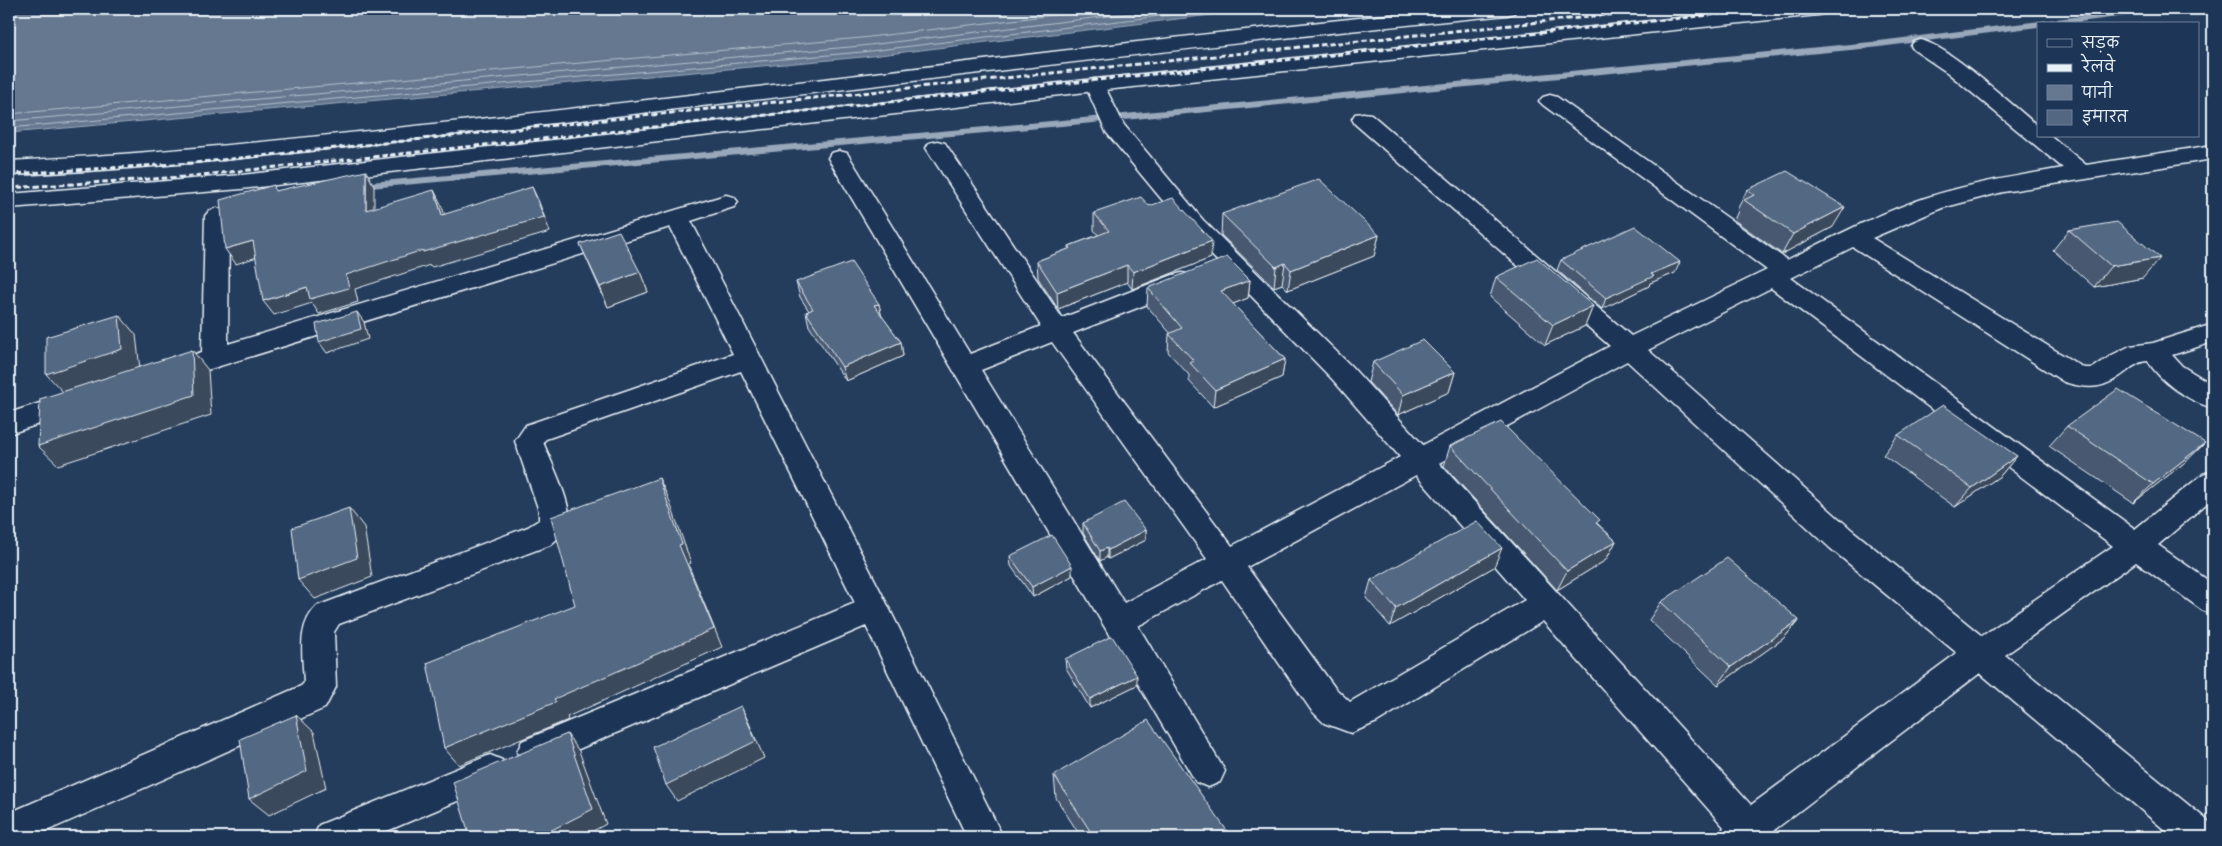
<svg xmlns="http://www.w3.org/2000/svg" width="2222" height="846" font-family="'Comic Neue','Playpen Sans Deva',sans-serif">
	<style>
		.water { fill: #657890; stroke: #99a8ba }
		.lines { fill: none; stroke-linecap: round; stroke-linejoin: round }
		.shore { stroke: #b4c1ce; stroke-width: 1 }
		.stream { fill: #99a8ba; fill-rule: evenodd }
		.minor-casing { stroke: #e8f1f8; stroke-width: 3 }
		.major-casing { stroke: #e8f1f8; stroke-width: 3 }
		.minor { fill: #1d3557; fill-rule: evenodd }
		.major { fill: #1d3557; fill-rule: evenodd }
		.rail { stroke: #e8f1f8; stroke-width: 3; stroke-dasharray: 5.5 3; stroke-linecap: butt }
		.wall { fill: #475970; stroke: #e8f1f8 }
		.shaded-wall { fill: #3a485b; stroke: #e8f1f8 }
		.building { fill: #536782; stroke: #e8f1f8 }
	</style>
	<rect width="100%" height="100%" fill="#253d5d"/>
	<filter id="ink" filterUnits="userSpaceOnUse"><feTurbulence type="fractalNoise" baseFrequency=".02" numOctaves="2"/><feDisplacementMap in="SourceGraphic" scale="10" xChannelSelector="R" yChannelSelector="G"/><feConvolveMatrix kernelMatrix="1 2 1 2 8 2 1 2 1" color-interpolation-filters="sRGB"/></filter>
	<g filter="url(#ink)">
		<!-- water -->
		<path class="water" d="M 9,9 L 1260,9 L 863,57 L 9,133 Z"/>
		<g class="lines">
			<!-- shore -->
			<path class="shore" d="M 9,114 L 861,38 L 1104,9
				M 9,121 L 861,46 L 1167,9
				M 9,128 L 862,52 L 1218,9"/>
			<!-- stream -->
			<path class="stream" d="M 2138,9 L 2160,9 L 2156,12 L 2064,24 L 2038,24 L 2038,27 L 1871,48 L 1062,126 L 359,189 L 354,186 L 359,183 L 1062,120 L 1871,42 Z"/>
			<defs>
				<path id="minor" d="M 1921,40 C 1950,47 2012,105 2038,126 L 2038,136 L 2051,136 L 2086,165 L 2213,145 L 2213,159 L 2003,192 L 1942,208 L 1872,238 L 2084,368 L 2093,368 L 2112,355 L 2130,346 L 2153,343 L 2213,324 L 2213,342 L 2172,355 L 2182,366 L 2213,385 L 2213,408 C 2190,402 2160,382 2148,361 C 2140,361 2133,366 2127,371 C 2104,389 2091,390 2064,382 L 1853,247 L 1791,278 L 2135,529 L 2203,474 L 2213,471 L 2213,498 L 2158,545 L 2213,584 L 2213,614 L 2202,610 L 2136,562 L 2005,655 L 2213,825 L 2213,837 L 2173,837 L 1980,673 L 1765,837 L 1719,837 L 1724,827 L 1543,621 L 1377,722 L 1351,733 L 1324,723 L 1311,710 L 1222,580 L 1138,626 L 1225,771 L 1220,782 L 1208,787 L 1196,782 L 828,158 L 831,153 L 839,151 L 847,153 L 970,354 L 1041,326 L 926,148 L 929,143 L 937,141 L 945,143 L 1062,318 L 1173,275 L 1182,273 L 1191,275 L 1194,281 L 1191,287 L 1073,333 L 1232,546 L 1400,457 L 1333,380 L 1187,230 L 1106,132 L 1085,85 L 1088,81 L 1095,79 L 1102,81 L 1124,125 L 1203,220 L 1351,366 L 1423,445 L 1610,346 L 1355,124 L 1352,119 L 1355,114 L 1363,113 L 1371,114 L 1631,336 L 1767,270 L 1543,105 L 1539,101 L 1543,97 L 1550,95 L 1557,97 L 1787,260 C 1832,238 1877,214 1925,198 C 1970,183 2017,176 2063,168 L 1948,73 L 1914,50 L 1911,46 L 1914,42 ZM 1771,288 L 2113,546 L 1982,636 L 1852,530 L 1648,350 ZM 1052,342 L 1207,559 L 1124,603 L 981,370 ZM 1627,361 L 1830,548 L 1957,653 L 1751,805 L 1439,463 ZM 1416,475 L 1525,600 L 1350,702 L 1335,688 L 1247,567 Z
					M 726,195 L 734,197 L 738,202 L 734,207 L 691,221 L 885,600 L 1003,837 L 967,837 L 866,626 L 546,763 L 534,768 L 522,763 L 517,752 L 522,741 L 855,603 L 741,371 L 546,439 L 543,442 C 550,459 570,501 569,517 C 568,529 559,538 550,545 L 339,624 L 334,632 L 336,687 L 325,708 L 33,837 L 9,837 L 9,813 L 301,686 L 304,683 C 303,656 296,626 317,606 L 528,527 L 539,520 L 539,511 L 515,441 L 526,425 L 733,354 L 670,227 L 165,383 L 156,380 L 152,373 L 156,366 L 202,352 L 205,216 L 209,211 L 217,208 L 225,211 L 229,216 L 228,344 Z
					M 74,392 L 84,395 L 88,402 L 84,409 L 9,434 L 9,413 Z
					M 490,755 L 502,760 L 507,771 L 502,782 L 373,837 L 314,837 L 319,825 Z"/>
				<path id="major" d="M 1449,9 L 1517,9 L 1514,13 L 1507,15 C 1183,46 860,89 536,125 C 361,145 185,168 9,175 L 9,161 C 179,153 348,133 516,115 C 827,80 1138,39 1449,9 Z
					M 1765,9 L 1828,9 L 1825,13 L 1818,15 L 1095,91 L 241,189 L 9,208 L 9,194 L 241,175 L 1095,79 Z"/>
			</defs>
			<!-- minor casing -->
			<use href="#minor" class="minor-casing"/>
			<!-- major casing -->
			<use href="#major" class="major-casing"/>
			<!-- minor -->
			<use href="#minor" class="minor"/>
			<!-- major -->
			<use href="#major" class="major"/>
			<!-- rail -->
			<path class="rail" d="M 9,174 L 193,163 L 1664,9
				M 9,188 L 183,177 L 1766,9"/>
		</g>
		<!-- wall -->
		<path class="wall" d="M 1747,190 L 1833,227 L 1782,254 L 1734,220 L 1738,211 L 1737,210 Z
			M 1149,206 L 1211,258 L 1132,289 L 1127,282 L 1058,309 L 1038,278 L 1037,261 L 1069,249 L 1069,246 L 1098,235 L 1094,230 L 1094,213 Z
			M 1222,214 L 1379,235 L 1374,256 L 1288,290 L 1282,284 L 1274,287 L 1221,235 Z
			M 2069,230 L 2143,278 L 2094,287 L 2053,250 Z
			M 580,244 L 640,272 L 648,292 L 608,307 Z
			M 1561,260 L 1675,273 L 1650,283 L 1649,286 L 1602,309 L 1557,270 Z
			M 1496,277 L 1593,306 L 1585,326 L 1545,345 L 1490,297 Z
			M 1250,280 L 1248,298 L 1233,304 L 1285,359 L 1282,377 L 1213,407 L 1189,381 L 1189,375 L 1168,352 L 1169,334 L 1171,334 L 1147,306 L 1148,288 Z
			M 796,282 L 879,304 L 881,315 L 901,342 L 903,356 L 846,381 L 809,326 L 806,312 L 809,311 L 800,297 Z
			M 1373,362 L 1455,372 L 1449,392 L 1398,415 L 1368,382 Z
			M 2067,426 L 2205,443 L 2184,463 L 2133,503 L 2049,446 Z
			M 1898,435 L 2017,456 L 2000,476 L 1955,507 L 1883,455 Z
			M 1450,446 L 1598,524 L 1616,541 L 1606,560 L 1557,590 L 1444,466 Z
			M 1083,523 L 1146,530 L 1146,540 L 1108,559 L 1107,557 L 1100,561 L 1083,533 Z
			M 1010,556 L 1072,576 L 1033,597 L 1011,566 Z
			M 1494,567 L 1390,626 L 1366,598 L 1371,580 Z
			M 1661,602 L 1799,620 L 1784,638 L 1718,685 L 1649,620 Z
			M 1065,659 L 1137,685 L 1090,708 L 1066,668 Z
			M 1054,775 L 1230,837 L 1081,837 L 1056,798 Z"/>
		<!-- shaded-wall -->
		<path class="shaded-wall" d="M 366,171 L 374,186 L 374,224 L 366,210 Z
			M 532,187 L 539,202 L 550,232 L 432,267 L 430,265 L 355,289 L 358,302 L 319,314 L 312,303 L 274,315 L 263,301 L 346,275 Z
			M 434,190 L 441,204 L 450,230 L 442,215 Z
			M 1845,207 L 1833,227 L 1782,254 L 1793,234 Z
			M 1379,235 L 1374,256 L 1288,290 L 1291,270 Z
			M 253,241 L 263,255 L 236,264 L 225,249 Z
			M 1212,241 L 1211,258 L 1132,289 L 1133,272 Z
			M 2160,258 L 2143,278 L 2094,287 L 2111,266 Z
			M 1680,262 L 1675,273 L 1650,283 L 1649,286 L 1602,309 L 1606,298 L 1651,274 Z
			M 1285,263 L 1282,284 L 1274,287 L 1276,267 Z
			M 1127,265 L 1127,282 L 1058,309 L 1057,292 Z
			M 640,272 L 648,292 L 608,307 L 600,287 Z
			M 1250,280 L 1248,298 L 1220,309 L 1221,291 Z
			M 879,304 L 882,318 L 874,305 Z
			M 1593,306 L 1585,326 L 1545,345 L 1553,325 Z
			M 357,312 L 364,322 L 368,339 L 327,353 L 319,342 Z
			M 119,315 L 136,335 L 140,369 L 65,394 L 46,374 Z
			M 901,342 L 903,356 L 846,381 L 842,367 Z
			M 192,350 L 208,370 L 211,415 L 58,465 L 38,446 Z
			M 1285,359 L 1282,377 L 1213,407 L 1215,390 Z
			M 1455,372 L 1449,392 L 1398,415 L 1403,395 Z
			M 2205,443 L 2184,463 L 2133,503 L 2153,484 Z
			M 2017,456 L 2000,476 L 1955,507 L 1972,488 Z
			M 659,478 L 668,497 L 691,563 L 688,564 L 722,647 L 567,717 L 568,720 L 459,765 L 444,748 L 554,699 L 679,545 Z
			M 349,508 L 364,527 L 372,577 L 315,599 L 298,580 Z
			M 1146,530 L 1146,540 L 1108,559 L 1108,550 Z
			M 1616,541 L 1606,560 L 1557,590 L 1567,571 Z
			M 1107,548 L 1107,557 L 1100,561 L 1100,551 Z
			M 1502,548 L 1494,567 L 1390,626 L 1396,608 Z
			M 1072,566 L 1072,576 L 1033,597 L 1032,587 Z
			M 1799,620 L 1784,638 L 1718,685 L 1731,667 Z
			M 1137,676 L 1137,685 L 1090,708 L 1090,699 Z
			M 741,706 L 749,723 L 764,758 L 677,801 L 666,785 Z
			M 296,715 L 314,732 L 326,788 L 269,815 L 249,799 Z
			M 567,734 L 579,751 L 606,824 L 582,837 L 538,837 Z"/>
		<!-- building -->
		<path class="building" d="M 366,171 L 366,210 L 434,190 L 442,215 L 532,187 L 544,217 L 423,252 L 423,250 L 346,275 L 349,288 L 310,299 L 307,287 L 263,301 L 253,241 L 225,249 L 220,200 L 274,185 L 275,191 Z
			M 1787,171 L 1845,207 L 1793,234 L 1744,200 L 1754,195 L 1747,190 Z
			M 1319,179 L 1379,235 L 1291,270 L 1285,263 L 1276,267 L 1222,214 Z
			M 1141,197 L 1149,206 L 1173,198 L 1212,241 L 1133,272 L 1127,265 L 1057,292 L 1037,261 L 1071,248 L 1069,246 L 1109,231 L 1094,213 Z
			M 2117,222 L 2160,258 L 2111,266 L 2069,230 Z
			M 1635,226 L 1680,262 L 1651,274 L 1654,276 L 1606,298 L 1561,260 Z
			M 619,231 L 640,272 L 600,287 L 580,244 Z
			M 1227,257 L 1250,280 L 1221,291 L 1285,359 L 1215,390 L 1190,363 L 1194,361 L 1169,334 L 1182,328 L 1148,288 Z
			M 1537,258 L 1593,306 L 1553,325 L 1496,277 Z
			M 851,262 L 879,304 L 874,305 L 901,342 L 842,367 L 806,312 L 813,309 L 796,282 Z
			M 357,312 L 361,329 L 319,342 L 316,324 Z
			M 119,315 L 122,349 L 46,374 L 46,337 Z
			M 1423,340 L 1455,372 L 1403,395 L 1373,362 Z
			M 192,350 L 194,395 L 38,446 L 40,399 Z
			M 2118,389 L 2205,443 L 2153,484 L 2067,426 Z
			M 1943,405 L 2017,456 L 1972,488 L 1898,435 Z
			M 1501,422 L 1600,520 L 1596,523 L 1616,541 L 1567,571 L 1450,446 Z
			M 659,478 L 682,544 L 679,545 L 714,629 L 554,699 L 556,702 L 444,748 L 427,663 L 575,605 L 551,517 Z
			M 1124,502 L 1146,530 L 1108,550 L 1107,548 L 1100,551 L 1083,523 Z
			M 349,508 L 357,558 L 298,580 L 292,528 Z
			M 1477,521 L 1502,548 L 1396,608 L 1371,580 Z
			M 1052,535 L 1072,566 L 1032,587 L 1010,556 Z
			M 1727,558 L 1799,620 L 1731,667 L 1661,602 Z
			M 1112,636 L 1137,676 L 1090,699 L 1065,659 Z
			M 741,706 L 756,741 L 666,785 L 653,747 Z
			M 296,715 L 307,771 L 249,799 L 240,739 Z
			M 1148,720 L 1230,835 L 1227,837 L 1094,837 L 1054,775 Z
			M 567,734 L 593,809 L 538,837 L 470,837 L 453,782 Z
			M 2037,834 L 2041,837 L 2033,837 Z"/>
	</g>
	<!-- margin -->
	<rect width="2222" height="846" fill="none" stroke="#1d3557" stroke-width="30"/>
	<rect x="15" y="15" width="2192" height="816" fill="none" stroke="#e8f1f8" stroke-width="2" filter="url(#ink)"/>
	<!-- legend -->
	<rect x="2037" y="22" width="162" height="115" fill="#1d3557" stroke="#6e8097"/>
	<rect x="2047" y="39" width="25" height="8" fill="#1d3557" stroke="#6e8097"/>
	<text x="2082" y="48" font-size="15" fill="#e8f1f8">सड़क</text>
	<rect x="2047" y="64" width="25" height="8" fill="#e8f1f8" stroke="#6e8097"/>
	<text x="2082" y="72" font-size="15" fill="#e8f1f8">रेलवे</text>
	<rect x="2047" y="85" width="25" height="15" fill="#657890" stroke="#6e8097"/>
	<text x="2082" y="98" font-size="15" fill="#e8f1f8">पानी</text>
	<rect x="2047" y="110" width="25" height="15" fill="#536782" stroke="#6e8097"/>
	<text x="2082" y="122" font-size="15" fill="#e8f1f8">इमारत</text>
</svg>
